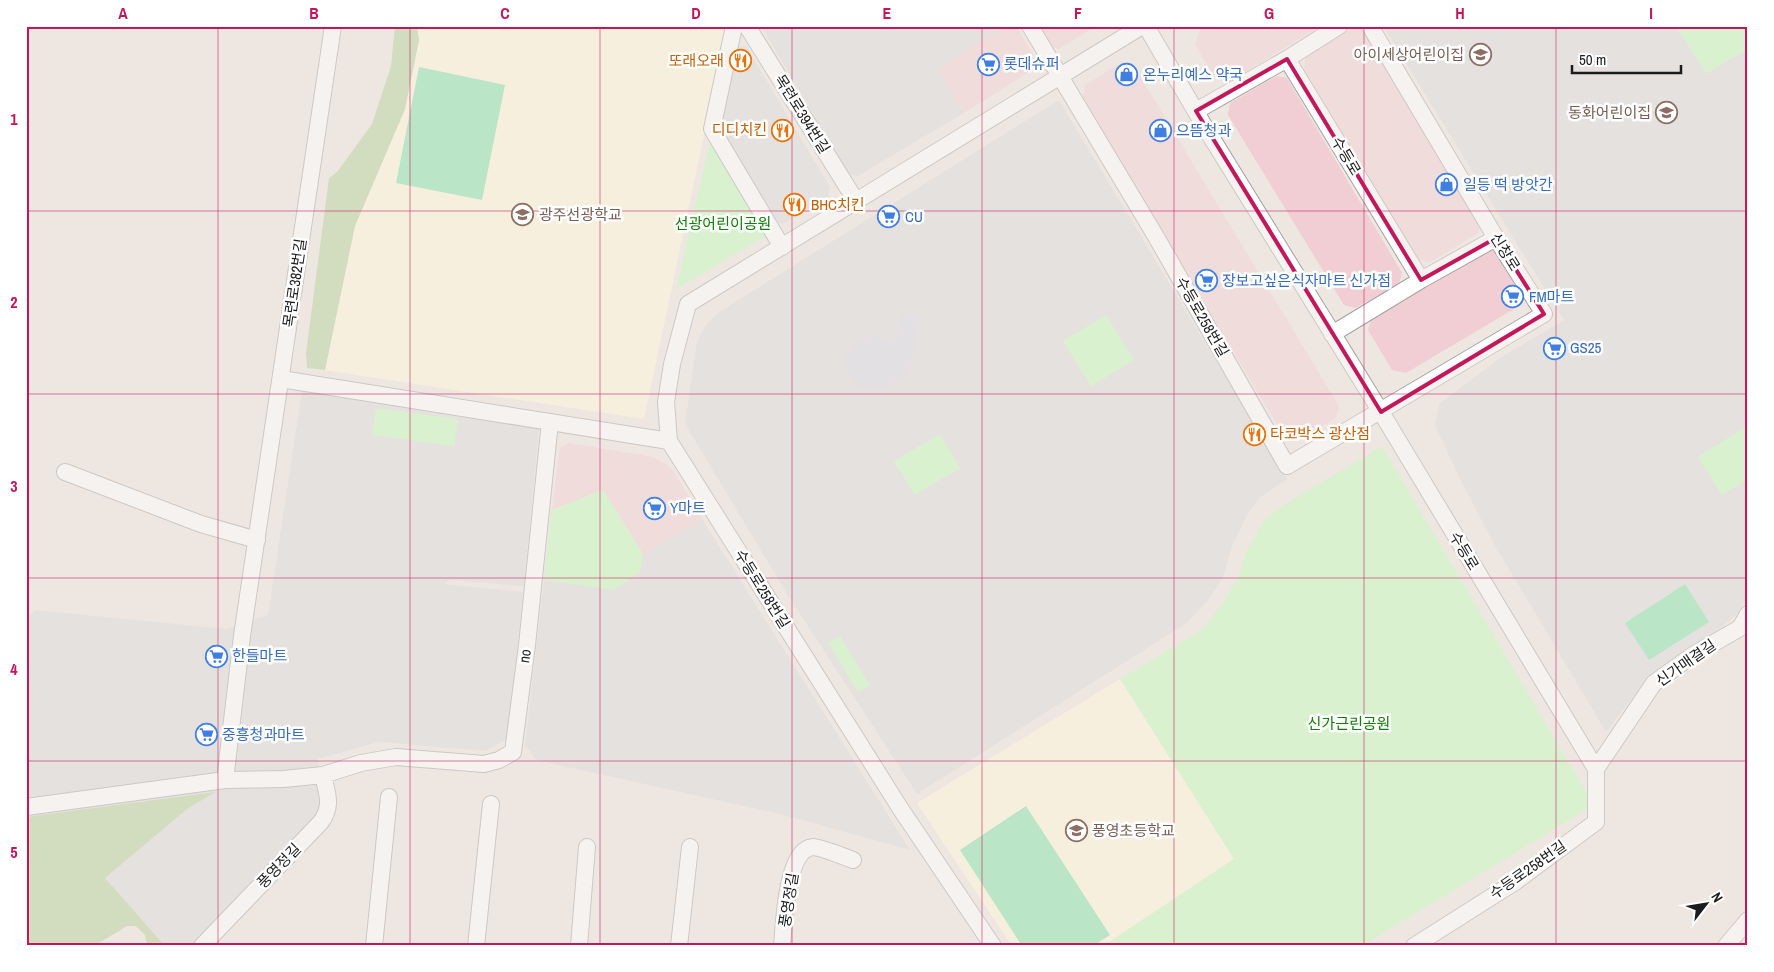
<svg xmlns="http://www.w3.org/2000/svg" width="1774" height="972" font-family="'Archivo Narrow','Noto Sans KR',sans-serif">
	<style>
		.residential { fill: #dad9d9 }
		.commercial { fill: #f0ced3 }
		.education { fill: #fff8d9 }
		.forest { fill: #b0cf93 }
		.park { fill: #c0fcba }
		.pitch { fill: #7ae2a7 }
		.plaza { fill: #d5d8e4 }
		.lines { fill: none; stroke-linecap: round; stroke-linejoin: round }
		.minor-casing { stroke: #a3a3a3; stroke-width: 18 }
		.minor { stroke: #fff; stroke-width: 16 }
		.marked { fill: none; stroke: #c2185b; stroke-width: 4; stroke-linejoin: round }
		.grid { fill: none; stroke: #c2185b; stroke-width: 1; stroke-opacity: 0.55 }
		.labels { text-anchor: middle; stroke-width: 5; stroke-linejoin: round; paint-order: stroke }
		.education-label { font-size: 15px; fill: #785e54; stroke: #fff; text-anchor: end }
		.food-label { font-size: 15px; fill: #c56008; stroke: #fff; text-anchor: end }
		.shop-label { font-size: 15px; fill: #366cbe; stroke: #fff; text-anchor: start }
		.street-label { font-size: 15px; fill: #1c1c1c; stroke: #fff }
		.park-label { font-size: 15px; fill: #117e06; stroke: #fff }
		.neatline { fill: none; stroke: #c2185b; stroke-width: 2 }
		.grid-label { font-size: 16px; text-anchor: middle; font-weight: bold; fill: #c2185b }
	</style>
	<rect width="100%" height="100%" fill="#eee7e1"/>
	<!-- residential -->
	<path class="residential" d="M 761,26 L 1007,26 L 938,69 L 964,113 L 858,176 L 849,175 Z
		M 1383,26 L 1748,26 L 1748,597 L 1735,616 L 1716,632 L 1651,674 L 1606,732 L 1494,544 L 1460,479 L 1435,425 L 1439,404 L 1500,358 L 1564,320 Z
		M 746,46 L 830,187 L 828,198 L 783,224 L 773,221 L 716,126 L 732,47 Z
		M 1059,100 L 1287,479 L 1259,498 L 1247,515 L 1232,546 L 1224,575 L 1210,598 L 1187,623 L 917,794 L 787,594 L 685,424 L 697,341 L 707,323 L 719,312 Z
		M 302,391 L 539,429 L 524,586 L 449,580 L 444,584 L 523,592 L 508,738 L 486,751 L 379,742 L 318,759 L 324,807 L 317,819 L 190,946 L 165,946 L 105,878 L 187,808 L 213,793 L 26,817 L 26,619 L 35,610 L 227,629 L 268,615 Z
		M 552,510 L 643,554 L 702,519 L 910,850 L 780,814 L 536,760 L 525,745 Z"/>
	<!-- commercial -->
	<path class="commercial" d="M 1007,26 L 1016,26 L 1037,60 L 1034,69 L 964,113 L 938,69 Z
		M 1038,26 L 1096,26 L 1059,49 L 1050,46 Z
		M 1201,26 L 1321,26 L 1227,83 L 1215,77 L 1195,45 Z
		M 1354,27 L 1364,30 L 1480,226 L 1478,233 L 1429,263 L 1418,259 L 1304,69 L 1305,57 Z
		M 1121,63 L 1134,66 L 1339,406 L 1336,418 L 1296,441 L 1284,436 L 1082,101 L 1085,85 Z
		M 1277,76 L 1287,78 L 1402,273 L 1399,284 L 1355,308 L 1344,305 L 1228,115 L 1230,103 Z
		M 1491,249 L 1496,250 L 1522,294 L 1519,306 L 1406,373 L 1392,370 L 1368,330 L 1371,320 Z
		M 569,443 L 653,457 L 666,464 L 674,472 L 702,519 L 643,554 L 603,490 L 552,510 L 560,448 Z"/>
	<!-- education -->
	<path class="education" d="M 417,26 L 727,26 L 644,419 L 325,370 L 355,226 L 405,109 L 419,40 Z
		M 1120,679 L 1234,859 L 1103,946 L 1012,946 L 917,803 Z"/>
	<!-- forest -->
	<path class="forest" d="M 395,26 L 417,26 L 419,40 L 405,109 L 355,226 L 325,370 L 307,368 L 306,353 L 329,178 L 337,172 L 372,124 L 391,66 Z
		M 215,792 L 187,809 L 105,878 L 165,946 L 147,946 L 145,935 L 136,926 L 127,926 L 94,946 L 26,946 L 26,817 Z"/>
	<!-- park -->
	<path class="park" d="M 1676,26 L 1744,26 L 1748,32 L 1748,49 L 1706,74 Z
		M 710,141 L 768,235 L 676,289 Z
		M 1106,315 L 1134,360 L 1091,386 L 1063,341 Z
		M 376,408 L 458,419 L 454,446 L 372,435 Z
		M 1748,425 L 1748,479 L 1722,495 L 1698,457 Z
		M 940,434 L 960,468 L 915,495 L 894,461 Z
		M 1382,446 L 1594,805 L 1362,946 L 1103,946 L 1234,859 L 1120,679 L 1201,630 L 1223,603 L 1239,575 L 1246,552 L 1264,520 L 1277,509 Z
		M 603,490 L 643,554 L 640,572 L 614,590 L 544,580 L 552,510 Z
		M 840,636 L 870,686 L 858,692 L 828,643 Z"/>
	<!-- pitch -->
	<path class="pitch" d="M 419,67 L 505,85 L 482,200 L 396,183 Z
		M 1685,584 L 1709,622 L 1649,660 L 1625,623 Z
		M 1026,806 L 1110,935 L 1093,946 L 1022,946 L 960,850 Z"/>
	<!-- plaza -->
	<path class="plaza" d="M 921,313 L 910,367 L 906,375 L 880,390 L 872,390 L 857,385 L 848,373 L 846,365 L 846,357 L 854,344 L 860,339 L 875,335 L 890,340 L 896,336 L 902,314 Z"/>
	<g class="lines">
		<defs>
			<path id="minor" d="M 734,26 L 712,129 L 782,247
				M 747,26 L 856,201
				M 1030,26 L 1155,235 L 1287,466 L 1544,314 L 1496,238 L 1370,26
				M 1146,26 L 1203,124 L 1381,412 L 1596,769
				M 1287,59 L 1421,280
				M 1196,111 L 1287,59 L 1339,26
				M 1332,334 L 1421,280 L 1496,238
				M 281,379 L 669,441
				M 65,472 L 201,524 L 257,540
				M 1596,769 L 1654,683 L 1693,655 L 1740,628 L 1748,614
				M 225,780 L 242,636 L 333,26
				M 26,807 L 225,780 L 284,779 L 323,775 L 361,763 L 396,757 L 484,764 L 499,760 L 513,752 L 527,645 L 550,422
				M 202,946 L 321,822 C 333,805 327,794 323,775
				M 374,946 L 389,797
				M 476,946 L 491,804
				M 579,946 L 587,847
				M 679,946 L 690,847
				M 782,946 C 784,925 786,849 813,847 C 820,847 845,857 853,860
				M 993,946 L 900,808 L 669,441 L 666,402 L 672,364 L 688,304 L 1142,26
				M 1414,946 L 1515,882 L 1596,822 L 1596,769
				M 1726,946 L 1748,920"/>
		</defs>
		<!-- minor casing -->
		<use href="#minor" class="minor-casing"/>
		<!-- minor -->
		<use href="#minor" class="minor"/>
	</g>
	<!-- marked area -->
	<path d="M0 0H1774V972H0ZM 1287,59 L 1421,280 L 1496,238 L 1544,314 L 1381,412 L 1196,111 Z" fill="#eee7e1" fill-opacity=".55" fill-rule="evenodd"/>
	<path class="marked" d="M 1287,59 L 1421,280 L 1496,238 L 1544,314 L 1381,412 L 1196,111 Z"/>
	<!-- grid -->
	<path class="grid" d="M 218,26 L 218,946M 410,26 L 410,946M 600,26 L 600,946M 792,26 L 792,946M 982,26 L 982,946M 1174,26 L 1174,946M 1364,26 L 1364,946M 1556,26 L 1556,946M 26,211 L 1748,211M 26,394 L 1748,394M 26,578 L 1748,578M 26,761 L 1748,761"/>
	<!-- icons -->
	<defs>
		<symbol id="school-ring" viewBox="-11 -11 22 22"><circle r="9.5" fill="#fff" stroke="#8d6e63" stroke-width="1.5"/><path d="M0-5L7-2L0 1L-7-2ZM-4 1L0 2.5L4 1V4Q0 6-4 4Z" fill="#8d6e63"/></symbol>
		<symbol id="restaurant-ring" viewBox="-11 -11 22 22"><circle r="9.5" fill="#fff" stroke="#e8710a" stroke-width="1.5"/><path d="M-5-6h1v4h1v-4h1v4h1v-4h1v5L-1.5 .5V6h-2V.5L-5-1ZM5-6V6H3V1.5H1.5Q1.5-4 5-6Z" fill="#e8710a"/></symbol>
		<symbol id="supermarket-ring" viewBox="-11 -11 22 22"><circle r="9.5" fill="#fff" stroke="#3f7fe0" stroke-width="1.5"/><path d="M-6-5.5h2.5l.6 2H6L4.5 2H-2.5L-4.4-4H-6ZM-1.5 3.2a1.3 1.3 0 1 0 .1 0ZM3 3.2a1.3 1.3 0 1 0 .1 0Z" fill="#3f7fe0"/></symbol>
		<symbol id="shop-ring" viewBox="-11 -11 22 22"><circle r="9.5" fill="#fff" stroke="#3f7fe0" stroke-width="1.5"/><path d="M-5-2.5h2.3a2.7 3.5 0 0 1 5.4 0H5L5.5 6h-11ZM-1.5-2.5h3a1.5 2.3 0 0 0-3 0Z" fill="#3f7fe0"/></symbol>
	</defs>
	<g fill-rule="evenodd">
		<use href="#school-ring" x="1468" y="42" width="25" height="25"/>
		<use href="#restaurant-ring" x="728" y="48" width="25" height="25"/>
		<use href="#supermarket-ring" x="976" y="52" width="25" height="25"/>
		<use href="#shop-ring" x="1114" y="62" width="25" height="25"/>
		<use href="#school-ring" x="1654" y="100" width="25" height="25"/>
		<use href="#restaurant-ring" x="770" y="118" width="25" height="25"/>
		<use href="#shop-ring" x="1148" y="118" width="25" height="25"/>
		<use href="#shop-ring" x="1434" y="172" width="25" height="25"/>
		<use href="#restaurant-ring" x="782" y="192" width="25" height="25"/>
		<use href="#school-ring" x="510" y="202" width="25" height="25"/>
		<use href="#supermarket-ring" x="876" y="204" width="25" height="25"/>
		<use href="#supermarket-ring" x="1194" y="268" width="25" height="25"/>
		<use href="#supermarket-ring" x="1500" y="284" width="25" height="25"/>
		<use href="#supermarket-ring" x="1542" y="336" width="25" height="25"/>
		<use href="#restaurant-ring" x="1242" y="422" width="25" height="25"/>
		<use href="#supermarket-ring" x="642" y="496" width="25" height="25"/>
		<use href="#supermarket-ring" x="204" y="644" width="25" height="25"/>
		<use href="#supermarket-ring" x="194" y="722" width="25" height="25"/>
		<use href="#school-ring" x="1064" y="818" width="25" height="25"/>
	</g>
	<g class="labels">
		<!-- education labels -->
		<g class="education-label">
			<text x="1464" y="60">아이세상어린이집</text>
			<text x="1651" y="118">동화어린이집</text>
			<text x="539" y="220" text-anchor="start">광주선광학교</text>
			<text x="1092" y="836" text-anchor="start">풍영초등학교</text>
		</g>
		<!-- food labels -->
		<g class="food-label">
			<text x="724" y="66">또래오래</text>
			<text x="767" y="135">디디치킨</text>
			<text x="811" y="210" text-anchor="start">BHC치킨</text>
			<text x="1270" y="439" text-anchor="start">타코박스 광산점</text>
		</g>
		<!-- shop labels -->
		<g class="shop-label">
			<text x="1004" y="69">롯데슈퍼</text>
			<text x="1143" y="80">온누리예스 약국</text>
			<text x="1176" y="136">으뜸청과</text>
			<text x="1463" y="190">일등 떡 방앗간</text>
			<text x="905" y="222">CU</text>
			<text x="1222" y="286">장보고싶은식자마트 신가점</text>
			<text x="1529" y="302">FM마트</text>
			<text x="1570" y="353">GS25</text>
			<text x="670" y="513">Y마트</text>
			<text x="232" y="661">한들마트</text>
			<text x="222" y="740">중흥청과마트</text>
		</g>
		<!-- street labels -->
		<g class="street-label">
			<text transform="translate(802 114) rotate(58)" y="5">목련로394번길</text>
			<text transform="translate(1346 156) rotate(59)" y="5">수등로</text>
			<text transform="translate(1505 252) rotate(58)" y="5">신창로</text>
			<text transform="translate(295 283) rotate(-82)" y="5">목련로382번길</text>
			<text transform="translate(1202 317) rotate(60)" y="5">수등로258번길</text>
			<text transform="translate(1464 551) rotate(59)" y="5">수등로</text>
			<text transform="translate(762 589) rotate(58)" y="5">수등로258번길</text>
			<text transform="translate(525 656) rotate(-82)" y="5">no</text>
			<text transform="translate(1686 663) rotate(-35)" y="5">신가매결길</text>
			<text transform="translate(279 866) rotate(-46)" y="5">풍영정길</text>
			<text transform="translate(1528 870) rotate(-35)" y="5">수등로258번길</text>
			<text transform="translate(789 900) rotate(-81)" y="5">풍영정길</text>
		</g>
		<!-- park labels -->
		<g class="park-label">
			<text x="723" y="229">선광어린이공원</text>
			<text x="1349" y="729">신가근린공원</text>
		</g>
	</g>
	<!-- border -->
	<rect width="1774" height="972" fill="none" stroke="#ffffff" stroke-width="55"/>
	<!-- north arrow -->
	<g transform="translate(1706 904) rotate(59)" stroke="#ffffff" stroke-width="4" paint-order="stroke">
	<path d="M0-4L9 19L0 12L-9 19Z" fill="#1c1c1c"/>
	<text y="-8" font-size="14" font-weight="bold" text-anchor="middle" fill="#1c1c1c">N</text>
	</g>
	<!-- scale -->
	<path d="M1572 65v8h109v-8" fill="none" stroke="#1c1c1c" stroke-width="2.5"/>
	<text x="1579" y="65" font-size="15" fill="#1c1c1c" stroke="#ffffff" stroke-width="4" paint-order="stroke">50 m</text>
	<rect x="28" y="28" width="1718" height="916" class="neatline"/>
	<g class="grid-label">
		<text x="123" y="19">A</text>
		<text x="314" y="19">B</text>
		<text x="505" y="19">C</text>
		<text x="696" y="19">D</text>
		<text x="887" y="19">E</text>
		<text x="1078" y="19">F</text>
		<text x="1269" y="19">G</text>
		<text x="1460" y="19">H</text>
		<text x="1651" y="19">I</text>
		<text x="14" y="125">1</text>
		<text x="14" y="308">2</text>
		<text x="14" y="492">3</text>
		<text x="14" y="675">4</text>
		<text x="14" y="858">5</text>
	</g>
</svg>
